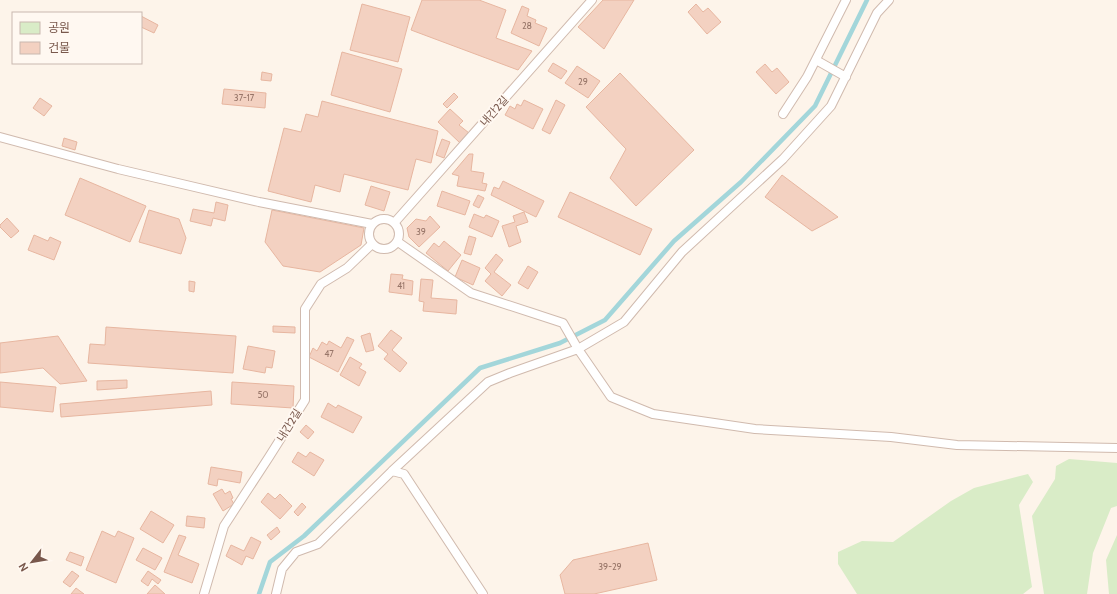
<svg xmlns="http://www.w3.org/2000/svg" width="1117" height="594" font-family="Cabin,'Noto Sans KR',sans-serif">
	<style>
		.green { fill: #d9ecc7 }
		.lines { fill: none; stroke-linecap: round; stroke-linejoin: round }
		.stream { stroke: #a3d6da; stroke-width: 4.5 }
		.building { fill: #f3d1c1; stroke: #e7b6a0 }
		.lane-casing { stroke: #d0baae; stroke-width: 10 }
		.lane { stroke: #fff; stroke-width: 8 }
		.labels { text-anchor: middle; stroke-width: 4; stroke-linejoin: round; paint-order: stroke }
		.number-label { font-size: 9px; fill: #987669 }
		.street-label { font-size: 11px; fill: #79584c; stroke: #fff8f1 }
	</style>
	<rect width="100%" height="100%" fill="#fdf4ea"/>
	<!-- green -->
	<path class="green" d="M 1069,459 L 1117,463 L 1117,506 L 1111,508 L 1093,553 L 1087,594 L 1044,594 L 1032,516 L 1055,479 L 1056,466 Z
		M 1028,474 L 1033,482 L 1019,505 L 1032,587 L 1023,594 L 857,594 L 838,564 L 838,552 L 862,541 L 893,542 L 951,501 L 974,488 Z
		M 1117,535 L 1117,594 L 1109,594 L 1106,560 Z"/>
	<g class="lines">
		<!-- stream -->
		<path class="stream" d="M 259,594 L 270,562 L 304,536 L 480,368 L 560,343 L 605,320 L 674,241 L 741,182 L 815,106 L 867,0"/>
	</g>
	<!-- building -->
	<path class="building" d="M 422,0 L 479,0 L 506,10 L 496,38 L 532,51 L 518,70 L 411,30 Z
		M 603,0 L 634,0 L 604,49 L 578,27 Z
		M 362,4 L 410,17 L 398,62 L 350,50 Z
		M 696,4 L 703,12 L 708,8 L 721,22 L 707,34 L 688,12 Z
		M 522,6 L 529,9 L 527,16 L 536,20 L 535,23 L 547,28 L 539,46 L 511,33 Z
		M 141,16 L 158,25 L 154,33 L 141,27 Z
		M 342,52 L 402,69 L 390,112 L 331,95 Z
		M 553,63 L 567,71 L 561,79 L 548,71 Z
		M 765,64 L 772,72 L 777,68 L 789,82 L 776,94 L 756,72 Z
		M 577,66 L 600,81 L 588,98 L 565,83 Z
		M 262,72 L 272,74 L 271,81 L 261,80 Z
		M 620,73 L 694,150 L 636,206 L 610,178 L 626,149 L 586,107 Z
		M 224,89 L 266,93 L 265,108 L 222,104 Z
		M 454,93 L 458,97 L 447,108 L 443,104 Z
		M 40,98 L 52,106 L 44,116 L 33,108 Z
		M 524,100 L 543,109 L 533,129 L 505,115 L 510,106 L 515,109 L 517,104 L 521,106 Z
		M 556,100 L 565,105 L 550,134 L 542,130 Z
		M 322,101 L 438,131 L 431,163 L 416,159 L 408,190 L 344,174 L 340,192 L 315,185 L 311,202 L 268,191 L 284,128 L 301,132 L 306,114 L 318,117 Z
		M 450,109 L 463,121 L 459,125 L 469,133 L 460,143 L 438,122 Z
		M 64,138 L 77,142 L 75,150 L 62,146 Z
		M 442,139 L 450,142 L 444,158 L 436,155 Z
		M 469,154 L 473,154 L 471,171 L 484,173 L 482,183 L 487,184 L 485,191 L 457,186 L 459,176 L 452,174 Z
		M 782,175 L 838,217 L 812,231 L 765,197 Z
		M 80,178 L 146,206 L 130,242 L 65,215 Z
		M 503,181 L 544,201 L 536,217 L 491,195 L 494,187 L 499,189 Z
		M 371,186 L 390,192 L 384,211 L 365,205 Z
		M 442,191 L 470,201 L 465,215 L 437,206 Z
		M 570,192 L 652,229 L 640,255 L 558,217 Z
		M 478,195 L 484,198 L 479,208 L 473,205 Z
		M 216,202 L 228,205 L 225,221 L 213,218 L 211,226 L 190,221 L 193,209 L 214,213 Z
		M 149,210 L 179,219 L 186,238 L 181,254 L 139,242 Z
		M 272,210 L 364,228 L 361,245 L 320,272 L 283,266 L 265,242 Z
		M 524,212 L 528,222 L 516,226 L 521,242 L 509,247 L 502,226 L 515,222 L 513,216 Z
		M 474,214 L 484,218 L 486,215 L 499,221 L 492,237 L 469,227 Z
		M 430,216 L 440,227 L 419,247 L 409,237 L 407,228 L 416,219 L 426,221 Z
		M 7,218 L 19,231 L 11,238 L 0,227 L 0,225 Z
		M 34,235 L 48,241 L 50,237 L 61,242 L 54,260 L 28,250 Z
		M 469,236 L 476,238 L 471,255 L 464,253 Z
		M 444,241 L 461,255 L 448,271 L 426,253 L 434,243 L 439,247 Z
		M 496,254 L 503,260 L 494,272 L 511,285 L 502,296 L 485,281 L 491,274 L 485,268 Z
		M 462,260 L 480,268 L 473,285 L 455,277 Z
		M 528,266 L 538,272 L 528,289 L 518,283 Z
		M 391,274 L 403,275 L 402,279 L 413,281 L 412,295 L 389,292 Z
		M 421,279 L 433,280 L 431,298 L 457,300 L 456,314 L 423,311 L 424,302 L 419,301 Z
		M 189,281 L 195,282 L 194,292 L 189,291 Z
		M 273,326 L 295,327 L 295,333 L 273,332 Z
		M 106,327 L 236,336 L 233,373 L 88,363 L 90,344 L 105,345 Z
		M 391,330 L 402,338 L 392,350 L 407,363 L 400,372 L 384,359 L 388,354 L 378,346 Z
		M 370,333 L 374,350 L 366,352 L 361,336 Z
		M 58,336 L 87,381 L 60,384 L 43,368 L 0,373 L 0,343 Z
		M 347,337 L 354,340 L 338,372 L 309,357 L 313,348 L 317,351 L 322,342 L 327,345 L 329,341 L 341,348 Z
		M 248,346 L 275,351 L 272,368 L 266,367 L 265,373 L 243,369 Z
		M 350,357 L 362,364 L 359,368 L 366,372 L 359,386 L 340,375 Z
		M 127,380 L 127,388 L 97,390 L 97,381 Z
		M 0,382 L 56,387 L 53,412 L 0,407 Z
		M 232,382 L 294,386 L 293,408 L 231,404 Z
		M 211,391 L 212,405 L 61,417 L 60,404 Z
		M 328,403 L 336,408 L 338,405 L 362,417 L 353,433 L 321,417 Z
		M 306,425 L 314,432 L 308,439 L 300,432 Z
		M 298,452 L 306,457 L 310,452 L 324,460 L 314,476 L 292,462 Z
		M 211,467 L 242,472 L 240,483 L 218,479 L 217,486 L 208,484 Z
		M 222,489 L 225,494 L 230,491 L 233,498 L 231,499 L 234,504 L 223,511 L 213,494 Z
		M 268,493 L 275,499 L 280,494 L 292,506 L 280,519 L 261,502 Z
		M 302,503 L 306,507 L 298,516 L 294,512 Z
		M 151,511 L 174,525 L 163,543 L 140,529 Z
		M 187,516 L 205,518 L 204,528 L 186,526 Z
		M 277,527 L 280,532 L 271,540 L 267,535 Z
		M 102,531 L 115,537 L 118,531 L 134,538 L 116,583 L 86,570 Z
		M 179,535 L 186,537 L 178,555 L 199,564 L 192,583 L 164,572 Z
		M 251,537 L 261,542 L 253,559 L 246,556 L 242,565 L 226,556 L 231,545 L 244,551 Z
		M 648,543 L 657,580 L 594,594 L 565,594 L 560,575 L 573,560 Z
		M 143,548 L 162,558 L 155,570 L 136,560 Z
		M 70,552 L 84,557 L 81,566 L 66,560 Z
		M 72,571 L 79,576 L 70,587 L 63,582 Z
		M 148,571 L 161,580 L 158,584 L 152,579 L 148,586 L 141,581 Z
		M 155,585 L 165,594 L 147,594 Z
		M 76,588 L 84,594 L 71,594 Z"/>
	<g class="lines">
		<defs>
			<path id="lane" d="M 816,60 L 846,77
				M 783,114 L 807,77 L 846,0
				M 0,137 L 118,169 L 259,202 L 372,224
				M369 234a15 15 0 1 1 30 0a15 15 0 1 1-30 0Z
				M 395,222 L 592,0
				M 398,242 L 471,293 L 563,323 L 578,349 L 611,397 L 653,414 L 755,429 L 891,437 L 957,445 L 1117,448
				M 392,471 L 404,474 L 483,594
				M 204,594 L 224,526 L 269,457 L 305,400 L 305,309 L 321,284 L 347,268 L 372,244
				M 276,594 L 282,569 L 296,552 L 318,544 L 392,471 L 488,382 L 510,373 L 578,349 L 624,322 L 682,252 L 783,159 L 831,106 L 877,13 L 889,0"/>
		</defs>
		<!-- lane casing -->
		<use href="#lane" class="lane-casing"/>
		<!-- lane -->
		<use href="#lane" class="lane"/>
	</g>
	<g class="labels">
		<!-- number labels -->
		<g class="number-label">
			<text x="527" y="29">28</text>
			<text x="583" y="85">29</text>
			<text x="244" y="101">37-17</text>
			<text x="421" y="235">39</text>
			<text x="401" y="289">41</text>
			<text x="329" y="357">47</text>
			<text x="263" y="398">50</text>
			<text x="610" y="570">39-29</text>
		</g>
		<!-- street labels -->
		<g class="street-label">
			<text transform="translate(494 111) rotate(-48)" y="4">내간2길</text>
			<text transform="translate(289 425) rotate(-58)" y="4">내간2길</text>
		</g>
	</g>
	<!-- legend -->
	<rect x="12" y="12" width="130" height="52" fill="#fff8f1" stroke="#c9b8af"/>
	<rect x="20" y="22" width="20" height="12" fill="#d9ecc7" stroke="#c9b8af"/>
	<text x="48" y="32" font-size="12" fill="#79584c">공원</text>
	<rect x="20" y="42" width="20" height="12" fill="#f3d1c1" stroke="#c9b8af"/>
	<text x="48" y="52" font-size="12" fill="#79584c">건물</text>
	<!-- north arrow -->
	<g transform="translate(32 562) rotate(239)" stroke="#fff8f1" stroke-width="3" paint-order="stroke">
	<path d="M0-3L7 15L0 10L-7 15Z" fill="#79584c"/>
	<text y="-6" font-size="11" font-weight="bold" text-anchor="middle" fill="#79584c">N</text>
	</g>
</svg>
